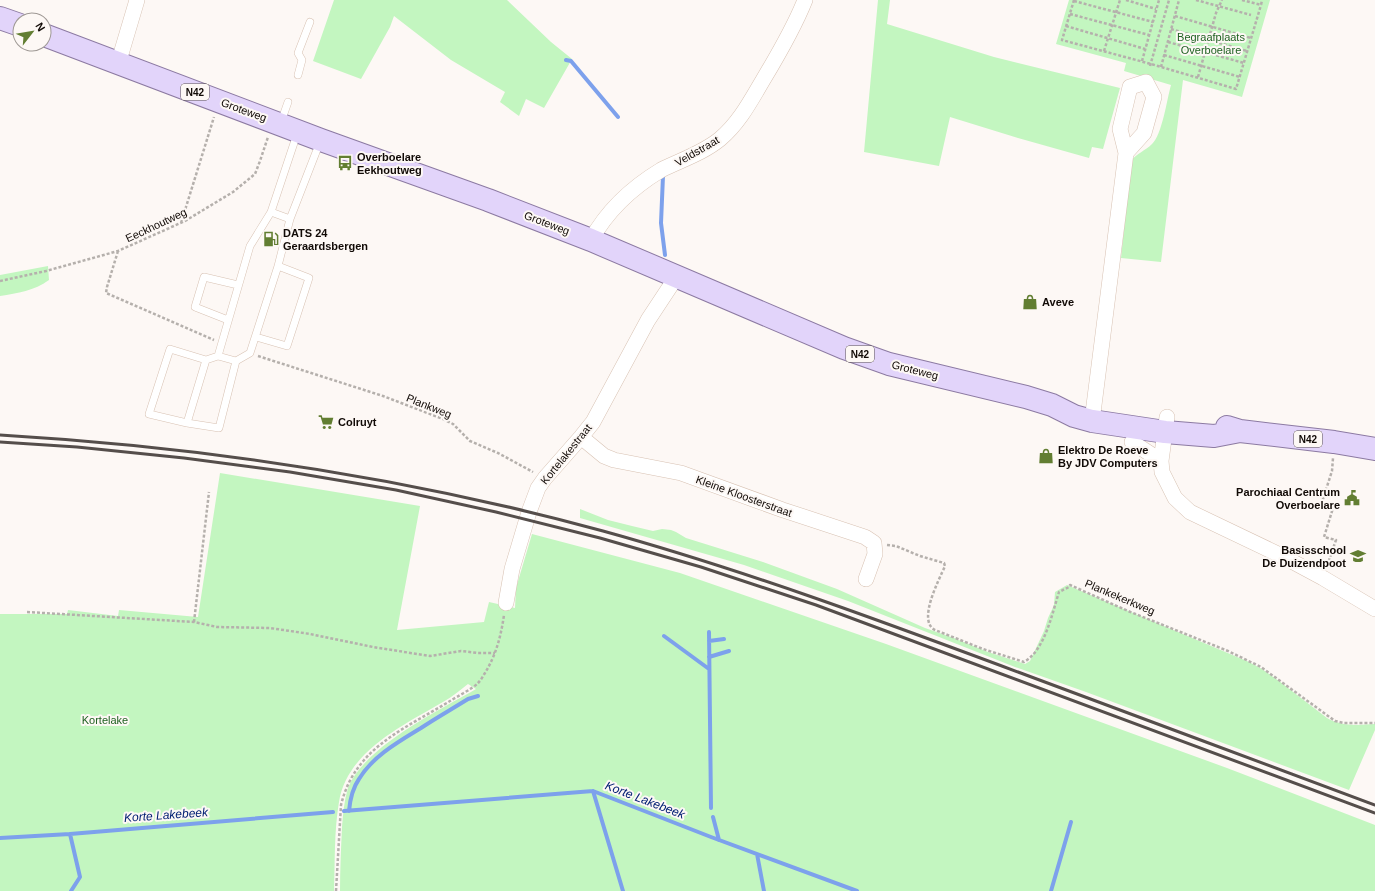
<svg xmlns="http://www.w3.org/2000/svg" width="1375" height="891" font-family="Helvetica,sans-serif">
	<style>
		.green { fill: #c3f6c0 }
		.lines { fill: none; stroke-linecap: round; stroke-linejoin: round }
		.stream { stroke: #7da1ec; stroke-width: 4 }
		.lane-casing { stroke: #d8c2b3; stroke-width: 8 }
		.street-casing { stroke: #d8c2b3; stroke-width: 16 }
		.primary-casing { stroke: #8c7aa2; stroke-width: 24 }
		.path { stroke: #b5b0ac; stroke-width: 2.5; stroke-dasharray: 3 2; stroke-linecap: butt }
		.lane { stroke: #fff; stroke-width: 7 }
		.street { stroke: #fff; stroke-width: 15 }
		.primary { stroke: #e2d4fa; stroke-width: 22 }
		.rail { stroke: #554e4b; stroke-width: 3 }
		.labels { text-anchor: middle; stroke-width: 4; stroke-linejoin: round; paint-order: stroke }
		.shield { fill: #fdf8f5; stroke: #58514e; stroke-width: 1 }
		.shield-label { font-size: 10px; font-weight: bold; fill: #110a06 }
		.park-label { font-size: 11px; fill: #206222; stroke: #fdf8f5 }
		.street-label { font-size: 11px; fill: #110a06; stroke: #fdf8f5 }
		.poi-label { font-size: 11px; font-weight: bold; fill: #110a06; stroke: #fdf8f5; text-anchor: start }
		.water-label { font-size: 12px; font-style: italic; fill: #042074; stroke: #fdf8f5 }
	</style>
	<rect width="100%" height="100%" fill="#fdf8f5"/>
	<!-- green -->
	<path class="green" d="M 334,0 L 507,0 L 551,42 L 572,59 L 544,108 L 526,99 L 519,116 L 500,102 L 505,92 L 451,60 L 394,16 L 390,27 L 361,79 L 313,61 Z
		M 878,0 L 890,0 L 887,24 L 994,57 L 1120,88 L 1103,149 L 1092,147 L 1089,158 L 1018,138 L 950,117 L 939,166 L 864,152 Z
		M 1069,0 L 1270,0 L 1242,97 L 1183,80 L 1161,262 L 1121,258 L 1131,161 C 1137,153 1145,151 1152,144 C 1162,135 1167,99 1171,85 L 1124,71 L 1126,63 L 1056,44 Z
		M 48,266 L 49,280 C 34,291 18,293 0,296 L 0,275 Z
		M 220,473 L 420,506 L 397,630 L 484,622 L 489,602 L 515,608 L 516,588 L 532,534 L 680,573 L 886,644 L 1227,768 L 1375,825 L 1375,891 L 340,891 C 340,870 341,848 342,827 C 343,814 344,801 348,788 C 364,747 438,711 476,689 L 468,684 C 460,690 452,697 443,702 C 404,725 347,751 339,802 C 334,831 335,862 334,891 L 0,891 L 0,614 L 67,614 L 68,610 L 118,616 L 119,610 L 198,617 Z
		M 580,509 L 608,520 L 632,526 L 653,531 L 662,529 L 671,530 L 676,532 L 686,538 L 763,562 L 837,589 L 925,628 L 954,638 L 988,652 L 1025,664 L 1030,661 L 1044,631 L 1048,618 L 1054,605 L 1055,592 L 1067,585 L 1249,662 L 1262,669 L 1279,681 L 1327,718 C 1343,727 1358,725 1375,724 L 1375,730 L 1349,790 L 1086,692 L 1015,667 L 848,601 L 744,565 L 580,518 Z"/>
	<g class="lines">
		<!-- stream -->
		<path class="stream" d="M 566,60 L 571,61 L 618,117
			M 663,176 L 661,223 L 665,255
			M 709,632 L 711,808
			M 664,636 L 709,669
			M 709,641 L 724,639
			M 709,657 L 729,651
			M 593,791 L 623,891
			M 344,811 L 593,791 L 711,837 L 857,891
			M 349,811 C 350,800 352,789 359,779 C 373,756 398,742 421,728 C 436,718 452,709 468,699 L 478,696
			M 713,817 L 719,840
			M 70,834 L 80,877 L 71,891
			M 0,838 L 70,834 L 333,812
			M 757,854 L 764,891
			M 1051,891 L 1071,822"/>
		<defs>
			<path id="lane" d="M 298,75 L 302,60 L 298,53 L 310,22
				M 281,122 L 288,102
				M 297,134 L 271,212 L 290,219 L 320,142
				M 228,320 L 195,307 L 204,277 L 238,285
				M 256,337 L 287,346 L 309,278 L 278,266
				M 218,356 L 250,246 L 271,212
				M 236,361 L 219,428 L 187,423 L 206,360 L 218,356 L 236,361 L 250,353 L 278,266 L 290,219
				M 187,423 L 149,414 L 170,349 L 206,360"/>
			<path id="street" d="M 118,64 L 137,0
				M 591,240 C 607,211 633,187 661,170 C 681,160 703,153 720,139 C 739,123 750,102 763,80 C 778,55 794,28 805,0
				M 1167,417 L 1161,461 L 1162,472 L 1175,498 L 1190,512 L 1282,556 L 1323,578 L 1375,609
				M 1092,421 L 1126,153 L 1144,133 L 1154,97 L 1146,82 L 1130,87 L 1120,129 L 1126,153
				M 581,437 L 604,456 L 614,460 L 681,473 L 783,510 L 865,537 L 874,543 L 875,554 L 866,579
				M 1132,442 L 1161,461
				M 506,603 L 512,569 L 529,512 L 538,488 L 545,478 L 581,437 L 593,422 L 648,320 L 677,276"/>
			<path id="primary" d="M 0,18 L 20,25
				M 44,35 L 321,140 L 488,200 L 591,240 L 844,348 L 889,364 L 1026,397 L 1052,405 L 1074,416 L 1092,421 L 1165,432 L 1214,436 L 1240,431
				M 1227,427 L 1240,431 L 1334,442 L 1375,449"/>
		</defs>
		<!-- lane casing -->
		<use href="#lane" class="lane-casing"/>
		<!-- street casing -->
		<use href="#street" class="street-casing"/>
		<!-- primary casing -->
		<use href="#primary" class="primary-casing"/>
		<!-- path -->
		<path class="path" d="M 1074,0 L 1062,40 L 1151,64 L 1236,89 L 1261,5
			M 1126,0 L 1156,9
			M 1196,0 L 1251,15
			M 1242,0 L 1261,5 L 1262,0
			M 1074,1 L 1153,22
			M 1070,14 L 1149,35
			M 1175,16 L 1251,38
			M 1066,26 L 1145,49
			M 1171,29 L 1247,51
			M 1168,42 L 1244,63
			M 1104,51 L 1120,0
			M 1164,55 L 1240,77
			M 1142,61 L 1159,0
			M 1150,66 L 1169,0
			M 1161,67 L 1179,0
			M 1198,77 L 1216,13 L 1222,0
			M 181,223 L 214,117
			M 118,251 L 107,287 L 106,293 L 214,340
			M 0,281 L 46,271 L 118,251 L 185,221 L 233,192 L 255,174 L 260,161 L 268,137
			M 258,356 L 383,396 L 443,419 L 453,424 L 470,441 L 498,453 L 533,472
			M 887,545 L 896,546 L 920,556 L 944,563 L 945,566 C 939,580 917,621 935,630 L 983,649 L 1024,662 C 1045,650 1052,614 1059,592 L 1069,587 L 1070,585 L 1128,611 L 1228,651 L 1261,667 L 1335,721 L 1344,723 L 1375,723
			M 1327,566 L 1336,540 L 1324,537 L 1333,508 L 1322,502 L 1332,471 L 1333,458
			M 27,612 L 194,622 L 217,627 L 270,628 L 310,634 L 373,647 L 430,656 L 461,651 L 478,653 L 495,653
			M 194,622 L 209,492
			M 336,891 L 341,805 C 355,747 405,729 450,701 C 458,696 472,689 478,683 C 481,680 483,676 485,673 C 496,655 501,636 504,615"/>
		<!-- lane -->
		<use href="#lane" class="lane"/>
		<!-- street -->
		<use href="#street" class="street"/>
		<!-- primary -->
		<use href="#primary" class="primary"/>
		<!-- rail -->
		<path class="rail" d="M 0,435 C 203,447 406,477 603,531 C 744,570 881,621 1018,672 C 1137,716 1256,761 1375,805
			M 0,442 L 77,447 L 184,458 L 290,472 L 396,490 L 496,512 L 600,538 L 701,567 L 816,605 L 1375,813"/>
	</g>
	<!-- icons -->
	<defs>
		<symbol id="bus-bare" viewBox="-9 -9 18 18"><path d="M-5-6H5V4H4V6H2V4H-2V6H-4V4H-5ZM-3.5-4V0h7V-4ZM-3.5 1.2v1.5H-2V1.2ZM2 1.2v1.5H3.5V1.2Z" fill="#627e32" stroke="#fdf8f5" stroke-width="2.5" paint-order="stroke"/></symbol>
		<symbol id="fuel-bare" viewBox="-9 -9 18 18"><path d="M-5.5-6h7V0h2V4h1.3V-2.5L3-4.5l.8-.8L6-3V5H2.5V1h-1V6h-7ZM-4.2-4.7v3.2H.2V-4.7Z" fill="#627e32" stroke="#fdf8f5" stroke-width="2.5" paint-order="stroke"/></symbol>
		<symbol id="shop-bare" viewBox="-9 -9 18 18"><path d="M-5-2.5h2.3a2.7 3.5 0 0 1 5.4 0H5L5.5 6h-11ZM-1.5-2.5h3a1.5 2.3 0 0 0-3 0Z" fill="#627e32" stroke="#fdf8f5" stroke-width="2.5" paint-order="stroke"/></symbol>
		<symbol id="supermarket-bare" viewBox="-9 -9 18 18"><path d="M-6-5.5h2.5l.6 2H6L4.5 2H-2.5L-4.4-4H-6ZM-1.5 3.2a1.3 1.3 0 1 0 .1 0ZM3 3.2a1.3 1.3 0 1 0 .1 0Z" fill="#627e32" stroke="#fdf8f5" stroke-width="2.5" paint-order="stroke"/></symbol>
		<symbol id="civic-bare" viewBox="-9 -9 18 18"><path d="M-.6-6.5H3V-4.5H.6V-3L4-1V1h2V6H-6V1h2V-1L-.6-3ZM-1.2 2.5V6h2.4V2.5Z" fill="#627e32" stroke="#fdf8f5" stroke-width="2.5" paint-order="stroke"/></symbol>
		<symbol id="school-bare" viewBox="-9 -9 18 18"><path d="M0-5L7-2L0 1L-7-2ZM-4 1L0 2.5L4 1V4Q0 6-4 4Z" fill="#627e32" stroke="#fdf8f5" stroke-width="2.5" paint-order="stroke"/></symbol>
	</defs>
	<g fill-rule="evenodd">
		<use href="#bus-bare" x="334" y="152" width="22" height="22"/>
		<use href="#fuel-bare" x="260" y="228" width="22" height="22"/>
		<use href="#shop-bare" x="1019" y="291" width="22" height="22"/>
		<use href="#supermarket-bare" x="315" y="411" width="22" height="22"/>
		<use href="#shop-bare" x="1035" y="445" width="22" height="22"/>
		<use href="#civic-bare" x="1341" y="487" width="22" height="22"/>
		<use href="#school-bare" x="1347" y="545" width="22" height="22"/>
	</g>
	<g class="labels">
		<!-- shield labels -->
		<g class="shield">
			<rect x="181" y="84" width="28" height="16" rx="3"/>
			<rect x="846" y="346" width="28" height="16" rx="3"/>
			<rect x="1294" y="431" width="28" height="16" rx="3"/>
		</g>
		<g class="shield-label">
			<text x="195" y="96">N42</text>
			<text x="860" y="358">N42</text>
			<text x="1308" y="443">N42</text>
		</g>
		<!-- park labels -->
		<g class="park-label">
			<text x="1211" y="41">Begraafplaats<tspan x="1211" dy="13">Overboelare</tspan></text>
			<text x="105" y="724">Kortelake</text>
		</g>
		<!-- street labels -->
		<g class="street-label">
			<text transform="translate(244 110) rotate(20)" y="4">Groteweg</text>
			<text transform="translate(697 151) rotate(-30)" y="4">Veldstraat</text>
			<text transform="translate(547 223) rotate(21)" y="4">Groteweg</text>
			<text transform="translate(156 225) rotate(-25)" y="4">Eeckhoutweg</text>
			<text transform="translate(915 370) rotate(14)" y="4">Groteweg</text>
			<text transform="translate(429 406) rotate(22)" y="4">Plankweg</text>
			<text transform="translate(566 454) rotate(-51)" y="4">Kortelakestraat</text>
			<text transform="translate(744 496) rotate(20)" y="4">Kleine Kloosterstraat</text>
			<text transform="translate(1120 597) rotate(23)" y="4">Plankekerkweg</text>
		</g>
		<!-- poi labels -->
		<g class="poi-label">
			<text x="357" y="161">Overboelare<tspan x="357" dy="13">Eekhoutweg</tspan></text>
			<text x="283" y="237">DATS 24<tspan x="283" dy="13">Geraardsbergen</tspan></text>
			<text x="1042" y="306">Aveve</text>
			<text x="338" y="426">Colruyt</text>
			<text x="1058" y="454">Elektro De Roeve<tspan x="1058" dy="13">By JDV Computers</tspan></text>
			<text x="1340" y="496" text-anchor="end">Parochiaal Centrum<tspan x="1340" dy="13">Overboelare</tspan></text>
			<text x="1346" y="554" text-anchor="end">Basisschool<tspan x="1346" dy="13">De Duizendpoot</tspan></text>
		</g>
		<!-- water labels -->
		<g class="water-label">
			<text transform="translate(645 800) rotate(21)" y="4">Korte Lakebeek</text>
			<text transform="translate(166 815) rotate(-4)" y="4">Korte Lakebeek</text>
		</g>
	</g>
	<!-- north arrow -->
	<g transform="translate(32 32) rotate(59)"><circle r="19" fill="#fdf8f5" stroke="#9f9995"/>
	<path d="M0-3L7 15L0 10L-7 15Z" fill="#627e32"/>
	<text y="-6" font-size="11" font-weight="bold" text-anchor="middle" fill="#110a06">N</text>
	</g>
</svg>
